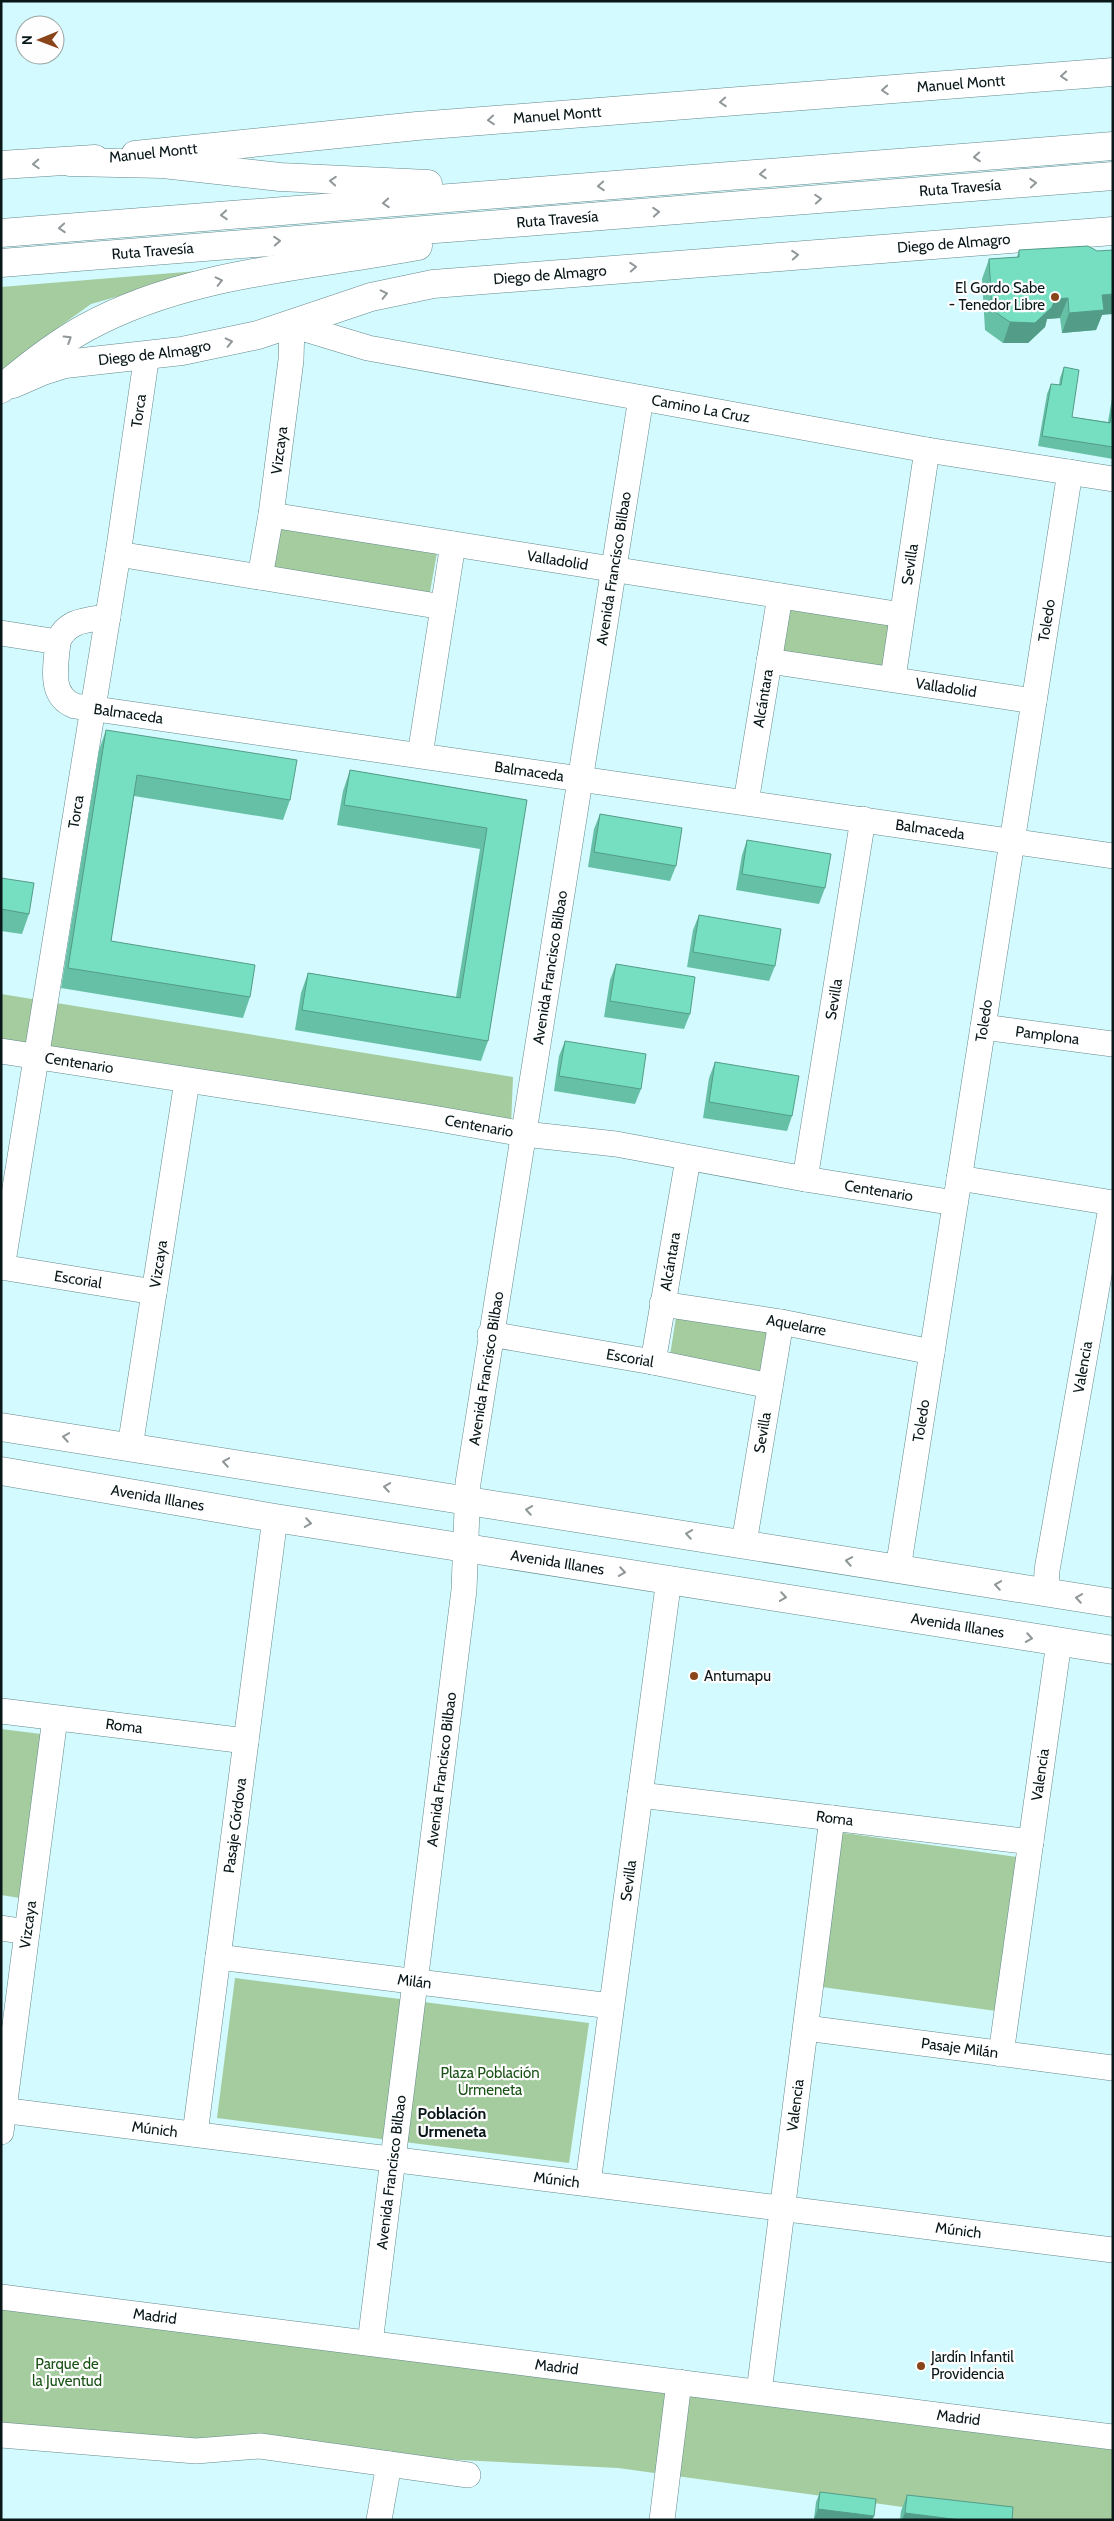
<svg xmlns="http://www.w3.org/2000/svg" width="1114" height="2521" font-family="Cabin,sans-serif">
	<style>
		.green { fill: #a4cc9f }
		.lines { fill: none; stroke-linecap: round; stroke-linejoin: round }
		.minor-casing { stroke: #64888c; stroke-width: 26 }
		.major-casing { stroke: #64888c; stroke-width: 29 }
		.highway-casing { stroke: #64888c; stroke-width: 29 }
		.minor { stroke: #fff; stroke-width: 25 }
		.major { stroke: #fff; stroke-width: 28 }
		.highway { stroke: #fff; stroke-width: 28 }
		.wall { fill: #66c0a6 }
		.shaded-wall { fill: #539c87 }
		.building { fill: #77dfc1; stroke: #539c87 }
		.oneway { stroke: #909798 }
		.poi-dot { fill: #894419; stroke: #fefefe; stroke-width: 2 }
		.labels { text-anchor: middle; stroke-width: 4.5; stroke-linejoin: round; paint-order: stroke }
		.street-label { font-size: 15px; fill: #091719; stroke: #fefefe }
		.poi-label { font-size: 15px; fill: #091719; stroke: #fefefe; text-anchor: start }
		.park-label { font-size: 15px; fill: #195215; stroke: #fefefe }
		.neighbourhood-label { font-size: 16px; font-weight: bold; fill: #091719; stroke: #fefefe }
	</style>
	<rect width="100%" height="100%" fill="#d3fafe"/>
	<!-- green -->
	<path class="green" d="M 210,270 L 91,304 L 30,348 L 1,374 L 1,287 Z
		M 279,522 L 438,547 L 428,603 L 269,574 Z
		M 788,600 L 891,616 L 882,675 L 778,656 Z
		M 1,994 L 513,1077 L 511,1125 L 1,1043 Z
		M 677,1311 L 787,1328 L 777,1385 L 668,1368 Z
		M 1,1729 L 41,1734 L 20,1898 L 1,1895 Z
		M 837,1832 L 1017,1857 L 996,2011 L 815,1986 Z
		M 235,1978 L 589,2023 L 569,2163 L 217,2118 Z
		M 1,2306 L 1113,2447 L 1113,2520 L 998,2520 L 618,2468 L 202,2447 L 1,2423 Z"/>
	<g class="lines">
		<defs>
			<g id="minor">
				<path id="s1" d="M 271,515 L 902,615"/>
				<path d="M 118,554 L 443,607"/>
				<path id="s2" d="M 260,577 L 271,515 L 291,360 L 292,325 L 368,348 L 927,450 L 1113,479"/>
				<path id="s3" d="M 1,633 L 58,642 C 56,665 48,696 75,706 L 1113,856"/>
				<path d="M 58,642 C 66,620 87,620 108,617"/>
				<path id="s4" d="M 769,661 L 1034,701"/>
				<path id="s5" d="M 893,678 L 927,450"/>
				<path d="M 420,755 L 453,544"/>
				<path id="s6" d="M 746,802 L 780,596"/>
				<path id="s7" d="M 983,1027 L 1113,1044"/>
				<path id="s8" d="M 1,1051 L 427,1117 L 524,1134 L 616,1144 L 805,1179 L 955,1203"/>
				<path d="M 959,1178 L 1113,1203"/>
				<path id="s9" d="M 805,1179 L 863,819"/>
				<path id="s10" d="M 1,1267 L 154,1292"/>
				<path id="s11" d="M 2,1268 L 118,554 L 147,354"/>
				<path id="s12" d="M 662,1304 L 781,1322 L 932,1352"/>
				<path id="s13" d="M 490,1334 L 653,1362 L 770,1386"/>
				<path id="s14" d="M 653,1362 L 688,1159"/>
				<path id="s15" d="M 130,1447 L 187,1081"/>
				<path id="s16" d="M 744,1543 L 781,1322"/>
				<path id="s17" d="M 898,1569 L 1070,472"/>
				<path id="s18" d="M 1046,1592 L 1047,1570 L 1112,1202"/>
				<path id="s19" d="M 1,1711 L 246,1741"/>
				<path id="s20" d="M 640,1795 L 1031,1842"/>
				<path d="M 1,1928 L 27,1932"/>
				<path id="s21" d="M 218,1957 L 611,2006"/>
				<path id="s22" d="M 806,2028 L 1113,2068"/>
				<path id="s23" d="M 1001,2054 L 1059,1642"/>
				<path id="s24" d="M 1,2110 L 1113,2250"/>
				<path id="s25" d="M 1,2132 L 55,1718"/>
				<path id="s26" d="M 195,2134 L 275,1518"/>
				<path id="s27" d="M 588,2183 L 669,1579"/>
				<path id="s28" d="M 1,2297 L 1113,2437"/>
				<path id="s29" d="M 370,2343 L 464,1590 L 468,1483 L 641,398"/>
				<path id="s30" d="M 759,2392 L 832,1818"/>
				<path d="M 1,2435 L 196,2451 L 260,2446 L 468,2475"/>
				<path d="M 379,2520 L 389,2464"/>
				<path d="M 662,2520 L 679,2382"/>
			</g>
			<g id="major">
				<path id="s31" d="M 135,155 L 417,126 L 1113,72"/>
				<path d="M 1,165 L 95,159"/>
				<path id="s32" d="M 13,384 L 43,371 L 65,364 L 182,351 L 258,335 L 371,297 L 433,284 L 1113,231"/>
				<path d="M 1,1427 L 1113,1603"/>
				<path id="s33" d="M 1,1471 L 275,1518 L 1113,1650"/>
			</g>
			<g id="highway">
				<path d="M 70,162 L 163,164 L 280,177 L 428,184"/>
				<path d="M 1,233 L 1113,146"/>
				<path id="s34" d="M 1,263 L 1113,176"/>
				<path d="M 1,389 C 28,366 56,344 87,327 C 188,272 307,267 418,246"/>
			</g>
		</defs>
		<!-- minor casing -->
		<use href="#minor" class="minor-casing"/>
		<!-- major casing -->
		<use href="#major" class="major-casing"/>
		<!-- highway casing -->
		<use href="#highway" class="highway-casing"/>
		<!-- minor -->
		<use href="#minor" class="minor"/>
		<!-- major -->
		<use href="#major" class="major"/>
		<!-- highway -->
		<use href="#highway" class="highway"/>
	</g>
	<!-- wall -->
	<path class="wall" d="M 1019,250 L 1102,315 L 1096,330 L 1062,333 L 1060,318 L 1047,319 L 1045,327 L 1028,343 L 1003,343 L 985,330 L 982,279 L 989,259 L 1017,257 Z
		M 1064,367 L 1072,417 L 1108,422 L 1113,392 L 1113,459 L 1038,446 L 1047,394 L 1051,384 L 1059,385 L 1060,378 Z
		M 106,730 L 290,800 L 283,820 L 134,796 L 111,941 L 250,997 L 243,1018 L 61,988 L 99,750 Z
		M 350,770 L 527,800 L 488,1041 L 481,1061 L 295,1030 L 301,993 L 308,973 L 456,997 L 480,849 L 337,825 L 343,791 Z
		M 600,814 L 676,866 L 670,881 L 588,867 L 594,829 Z
		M 747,840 L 825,888 L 819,904 L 736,890 L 742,855 Z
		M 1,878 L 29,914 L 22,934 L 1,931 Z
		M 699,915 L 775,966 L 769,981 L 687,967 L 693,930 Z
		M 616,964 L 690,1014 L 684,1029 L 604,1017 L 610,980 Z
		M 565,1041 L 641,1089 L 635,1104 L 554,1091 L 559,1056 Z
		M 715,1062 L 792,1116 L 787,1131 L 703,1118 L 709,1078 Z
		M 820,2492 L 874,2516 L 872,2520 L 814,2519 L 816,2502 Z
		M 907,2495 L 1012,2520 L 900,2520 L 901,2511 Z"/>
	<!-- shaded-wall -->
	<path class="shaded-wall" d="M 1113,294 L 1113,314 L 1102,315 L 1096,330 L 1062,333 L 1069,313 L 1102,295 Z
		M 1068,298 L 1060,318 L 1047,319 L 1045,327 L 1028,343 L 1003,343 L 1010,322 L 1055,299 Z
		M 818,2509 L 874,2516 L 872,2520 L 814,2519 Z
		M 905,2513 L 961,2520 L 902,2520 Z"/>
	<!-- building -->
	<path class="building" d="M 1088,246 L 1097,251 L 1113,250 L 1113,294 L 1102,295 L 1104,310 L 1069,313 L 1068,298 L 1055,299 L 1052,307 L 1035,323 L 1010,322 L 992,310 L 989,259 L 1019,257 L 1019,250 Z
		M 1064,367 L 1079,370 L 1072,417 L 1110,423 L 1113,404 L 1113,447 L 1042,436 L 1051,384 L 1061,385 Z
		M 106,730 L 297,760 L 290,800 L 137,775 L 111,941 L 255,965 L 250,997 L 68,968 Z
		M 350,770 L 527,800 L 488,1041 L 302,1010 L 308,973 L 460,998 L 487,828 L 344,805 Z
		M 600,814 L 682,828 L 676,866 L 594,852 Z
		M 747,840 L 831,854 L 825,888 L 742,874 Z
		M 1,878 L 34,883 L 29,914 L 1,909 Z
		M 699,915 L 781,929 L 775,966 L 693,952 Z
		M 616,964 L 695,977 L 690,1014 L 610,1001 Z
		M 565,1041 L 646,1054 L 641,1089 L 559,1076 Z
		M 715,1062 L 799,1076 L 792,1116 L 709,1102 Z
		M 820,2492 L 876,2499 L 874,2516 L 818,2509 Z
		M 907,2495 L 1013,2507 L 1012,2520 L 961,2520 L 905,2513 Z"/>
	<!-- one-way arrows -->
	<defs><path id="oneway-chevron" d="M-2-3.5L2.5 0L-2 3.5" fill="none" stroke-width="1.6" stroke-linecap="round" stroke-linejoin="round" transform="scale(1.25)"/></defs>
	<g class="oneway">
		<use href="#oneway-chevron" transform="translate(1064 76) rotate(176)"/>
		<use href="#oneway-chevron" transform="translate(885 90) rotate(176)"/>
		<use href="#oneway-chevron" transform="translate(723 102) rotate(176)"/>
		<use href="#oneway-chevron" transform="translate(491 120) rotate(176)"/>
		<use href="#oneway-chevron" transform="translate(977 157) rotate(176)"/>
		<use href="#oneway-chevron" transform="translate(36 164) rotate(177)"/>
		<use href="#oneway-chevron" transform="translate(763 174) rotate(176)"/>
		<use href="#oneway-chevron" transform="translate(333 181) rotate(-176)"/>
		<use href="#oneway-chevron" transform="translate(1033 183) rotate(-4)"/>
		<use href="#oneway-chevron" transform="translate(601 186) rotate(176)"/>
		<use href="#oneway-chevron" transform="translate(818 199) rotate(-4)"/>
		<use href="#oneway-chevron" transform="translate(386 203) rotate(176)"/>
		<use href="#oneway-chevron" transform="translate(656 212) rotate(-4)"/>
		<use href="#oneway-chevron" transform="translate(224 215) rotate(176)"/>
		<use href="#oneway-chevron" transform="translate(62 228) rotate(176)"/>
		<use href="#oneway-chevron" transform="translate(277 241) rotate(-4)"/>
		<use href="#oneway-chevron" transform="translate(795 255) rotate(-4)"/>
		<use href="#oneway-chevron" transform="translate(633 267) rotate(-4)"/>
		<use href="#oneway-chevron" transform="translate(219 281) rotate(-13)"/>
		<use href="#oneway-chevron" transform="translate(384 294) rotate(-13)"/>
		<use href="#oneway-chevron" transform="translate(68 339) rotate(-32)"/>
		<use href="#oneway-chevron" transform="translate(229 342) rotate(-13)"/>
		<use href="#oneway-chevron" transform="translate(66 1437) rotate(-171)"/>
		<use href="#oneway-chevron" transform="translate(226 1462) rotate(-171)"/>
		<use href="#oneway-chevron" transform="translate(387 1487) rotate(-171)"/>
		<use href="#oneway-chevron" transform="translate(529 1510) rotate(-171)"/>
		<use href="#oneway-chevron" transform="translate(308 1523) rotate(9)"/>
		<use href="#oneway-chevron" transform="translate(689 1534) rotate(-171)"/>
		<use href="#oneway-chevron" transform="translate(849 1561) rotate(-170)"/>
		<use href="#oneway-chevron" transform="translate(622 1572) rotate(9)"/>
		<use href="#oneway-chevron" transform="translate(998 1585) rotate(-171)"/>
		<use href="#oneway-chevron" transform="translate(783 1597) rotate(9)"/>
		<use href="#oneway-chevron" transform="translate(1079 1598) rotate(-171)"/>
		<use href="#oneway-chevron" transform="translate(1029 1638) rotate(9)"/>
	</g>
	<!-- markers -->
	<g class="poi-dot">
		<circle cx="1055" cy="297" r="5"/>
		<circle cx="694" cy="1676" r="5"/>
		<circle cx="921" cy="2366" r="5"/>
	</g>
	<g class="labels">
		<!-- street labels -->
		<g class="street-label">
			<text dy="5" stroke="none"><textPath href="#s31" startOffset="829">Manuel Montt</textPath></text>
			<text dy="5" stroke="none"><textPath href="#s31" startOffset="424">Manuel Montt</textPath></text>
			<text transform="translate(153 153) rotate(-6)" y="5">Manuel Montt</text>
			<text dy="5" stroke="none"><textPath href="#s34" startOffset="962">Ruta Travesía</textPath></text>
			<text dy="5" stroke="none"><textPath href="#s34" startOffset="558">Ruta Travesía</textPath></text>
			<text dy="5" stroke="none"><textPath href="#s32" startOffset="956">Diego de Almagro</textPath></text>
			<text dy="5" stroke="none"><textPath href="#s34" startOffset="152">Ruta Travesía</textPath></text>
			<text dy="5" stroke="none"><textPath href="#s32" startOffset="551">Diego de Almagro</textPath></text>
			<text dy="5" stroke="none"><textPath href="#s32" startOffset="146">Diego de Almagro</textPath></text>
			<text dy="5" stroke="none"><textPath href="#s2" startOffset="672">Camino La Cruz</textPath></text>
			<text dy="5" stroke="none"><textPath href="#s11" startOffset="868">Torca</textPath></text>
			<text dy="5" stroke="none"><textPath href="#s2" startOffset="128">Vizcaya</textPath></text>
			<text dy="5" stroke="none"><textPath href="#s1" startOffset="290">Valladolid</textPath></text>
			<text dy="5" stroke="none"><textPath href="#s5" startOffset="115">Sevilla</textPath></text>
			<text dy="5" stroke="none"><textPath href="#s29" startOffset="1792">Avenida Francisco Bilbao</textPath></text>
			<text dy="5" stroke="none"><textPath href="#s17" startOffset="960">Toledo</textPath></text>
			<text dy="5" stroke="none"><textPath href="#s4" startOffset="179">Valladolid</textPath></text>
			<text dy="5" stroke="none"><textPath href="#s6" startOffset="105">Alcántara</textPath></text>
			<text dy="5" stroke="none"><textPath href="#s3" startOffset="184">Balmaceda</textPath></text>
			<text dy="5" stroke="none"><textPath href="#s3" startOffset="589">Balmaceda</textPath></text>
			<text dy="5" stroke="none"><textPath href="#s11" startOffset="462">Torca</textPath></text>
			<text dy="5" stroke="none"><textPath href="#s3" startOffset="994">Balmaceda</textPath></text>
			<text dy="5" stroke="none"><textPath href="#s29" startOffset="1388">Avenida Francisco Bilbao</textPath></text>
			<text dy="5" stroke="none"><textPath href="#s9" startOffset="182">Sevilla</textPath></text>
			<text dy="5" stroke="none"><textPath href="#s17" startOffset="555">Toledo</textPath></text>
			<text dy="5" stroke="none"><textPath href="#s7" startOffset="65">Pamplona</textPath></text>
			<text dy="5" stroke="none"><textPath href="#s8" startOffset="79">Centenario</textPath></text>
			<text dy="5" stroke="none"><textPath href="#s8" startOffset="484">Centenario</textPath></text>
			<text dy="5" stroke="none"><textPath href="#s8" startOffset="889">Centenario</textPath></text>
			<text dy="5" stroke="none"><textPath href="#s14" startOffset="102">Alcántara</textPath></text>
			<text dy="5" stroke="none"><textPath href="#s15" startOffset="185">Vizcaya</textPath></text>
			<text dy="5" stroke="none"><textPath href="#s10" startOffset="78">Escorial</textPath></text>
			<text dy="5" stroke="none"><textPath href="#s12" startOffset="136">Aquelarre</textPath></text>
			<text dy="5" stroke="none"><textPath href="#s13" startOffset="142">Escorial</textPath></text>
			<text dy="5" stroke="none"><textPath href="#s29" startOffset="982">Avenida Francisco Bilbao</textPath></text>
			<text dy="5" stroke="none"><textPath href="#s18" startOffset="228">Valencia</textPath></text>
			<text dy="5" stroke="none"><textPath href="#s17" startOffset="150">Toledo</textPath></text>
			<text dy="5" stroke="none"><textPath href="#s16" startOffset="112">Sevilla</textPath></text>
			<text dy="5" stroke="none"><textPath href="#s33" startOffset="159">Avenida Illanes</textPath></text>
			<text dy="5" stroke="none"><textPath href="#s33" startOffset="564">Avenida Illanes</textPath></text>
			<text dy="5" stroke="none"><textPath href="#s33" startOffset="969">Avenida Illanes</textPath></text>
			<text dy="5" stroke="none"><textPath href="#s19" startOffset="124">Roma</textPath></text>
			<text dy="5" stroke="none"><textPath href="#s29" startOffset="578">Avenida Francisco Bilbao</textPath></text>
			<text dy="5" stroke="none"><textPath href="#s23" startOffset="282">Valencia</textPath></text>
			<text dy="5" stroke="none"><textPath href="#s20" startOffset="196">Roma</textPath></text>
			<text dy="5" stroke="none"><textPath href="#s26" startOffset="311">Pasaje Córdova</textPath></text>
			<text dy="5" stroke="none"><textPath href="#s27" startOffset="305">Sevilla</textPath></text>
			<text dy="5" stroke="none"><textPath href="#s25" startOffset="209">Vizcaya</textPath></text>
			<text dy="5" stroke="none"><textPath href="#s21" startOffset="198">Milán</textPath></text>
			<text dy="5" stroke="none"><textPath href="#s22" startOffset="155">Pasaje Milán</textPath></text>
			<text dy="5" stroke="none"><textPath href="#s30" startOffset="289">Valencia</textPath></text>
			<text dy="5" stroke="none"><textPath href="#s24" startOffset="155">Múnich</textPath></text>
			<text dy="5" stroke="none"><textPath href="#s29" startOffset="172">Avenida Francisco Bilbao</textPath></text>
			<text dy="5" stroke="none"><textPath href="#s24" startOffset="560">Múnich</textPath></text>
			<text dy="5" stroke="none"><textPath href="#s24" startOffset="965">Múnich</textPath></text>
			<text dy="5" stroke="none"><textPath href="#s28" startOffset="155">Madrid</textPath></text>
			<text dy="5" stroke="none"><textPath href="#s28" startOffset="560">Madrid</textPath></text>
			<text dy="5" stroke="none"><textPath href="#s28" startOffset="965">Madrid</textPath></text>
		</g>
		<!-- poi labels -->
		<g class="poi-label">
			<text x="1045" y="293" text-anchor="end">El Gordo Sabe<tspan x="1045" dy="17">- Tenedor Libre</tspan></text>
			<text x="704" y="1681">Antumapu</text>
			<text x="931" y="2362">Jardín Infantil<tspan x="931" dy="17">Providencia</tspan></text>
		</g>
		<!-- park labels -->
		<g class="park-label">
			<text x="490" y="2078">Plaza Población<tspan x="490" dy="17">Urmeneta</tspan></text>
			<text x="67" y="2369">Parque de<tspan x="67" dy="17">la Juventud</tspan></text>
		</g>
		<!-- neighbourhood labels -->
		<g class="neighbourhood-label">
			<text x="452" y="2119">Población<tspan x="452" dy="18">Urmeneta</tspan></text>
		</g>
	</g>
	<!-- border -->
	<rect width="1114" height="2521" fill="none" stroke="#091719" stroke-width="5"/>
	<!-- north arrow -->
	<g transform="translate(40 40) rotate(269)"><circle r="24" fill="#fefefe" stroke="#9ca2a2"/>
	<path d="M0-4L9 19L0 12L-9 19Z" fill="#894419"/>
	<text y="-8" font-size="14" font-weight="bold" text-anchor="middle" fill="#091719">N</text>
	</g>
</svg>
